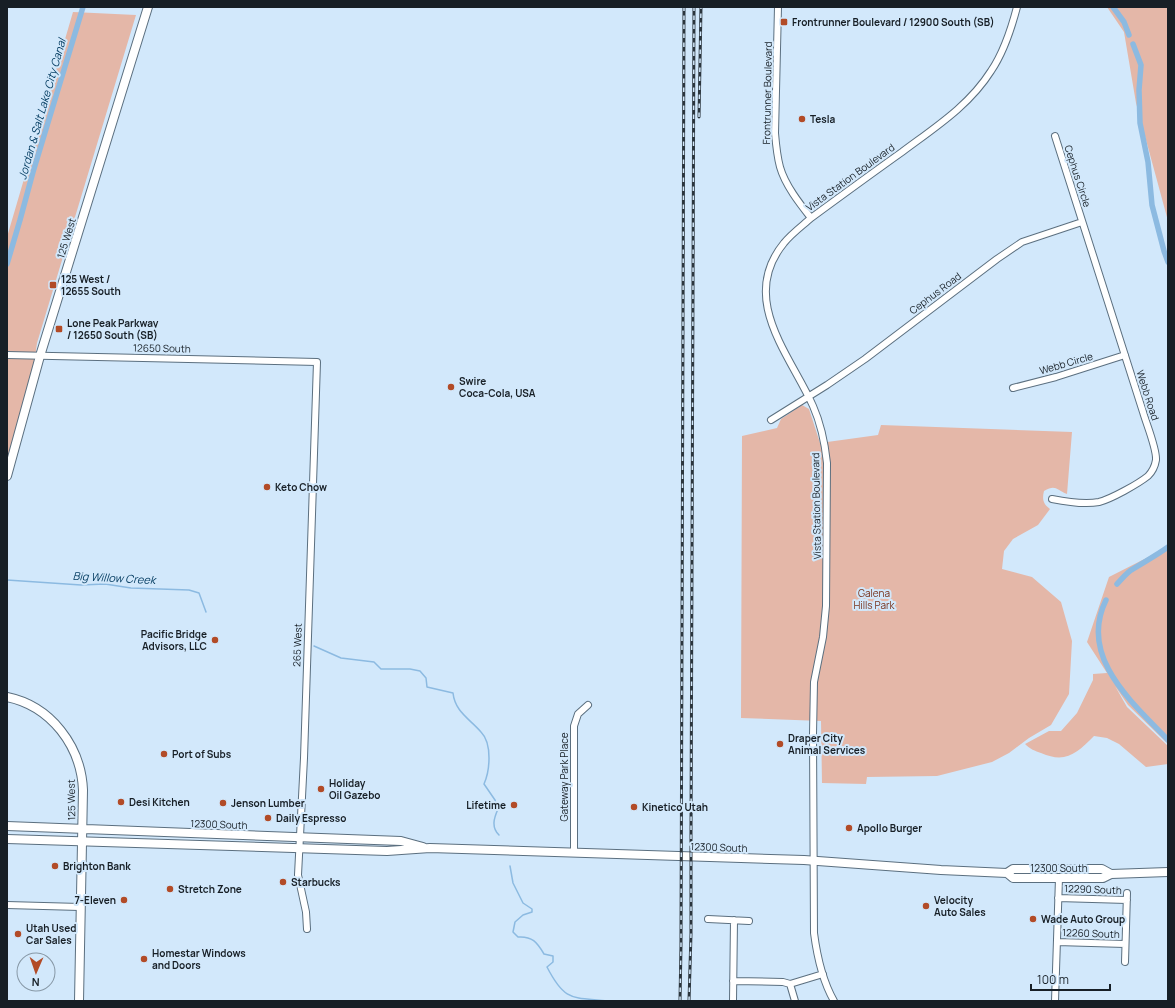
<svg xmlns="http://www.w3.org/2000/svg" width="1175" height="1008" font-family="Manrope,sans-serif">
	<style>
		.green { fill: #e4b7a8 }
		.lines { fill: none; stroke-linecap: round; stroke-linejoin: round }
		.stream { stroke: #8cbae1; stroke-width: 1.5 }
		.canal { stroke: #8cbae1; stroke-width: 5.5 }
		.minor-casing { stroke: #5b6f7f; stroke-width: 8 }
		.major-casing { stroke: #5b6f7f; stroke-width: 10 }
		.minor { stroke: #fff; stroke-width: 6 }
		.major { stroke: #fff; stroke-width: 8 }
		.rail-casing { stroke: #2b353d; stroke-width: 3 }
		.rail { stroke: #d2e8fb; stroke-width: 1.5; stroke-dasharray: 4.5; stroke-linecap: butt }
		.poi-dot { fill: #b24b27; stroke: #d2e8fb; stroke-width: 1.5 }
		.labels { text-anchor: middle; stroke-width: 4; stroke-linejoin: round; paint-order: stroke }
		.poi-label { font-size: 10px; font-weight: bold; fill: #171f26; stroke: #d2e8fb; text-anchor: start }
		.street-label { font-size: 10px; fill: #171f26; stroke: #d2e8fb }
		.park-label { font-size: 10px; fill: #78321b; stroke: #d2e8fb }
		.water-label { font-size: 11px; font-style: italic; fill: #053d62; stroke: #d2e8fb }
	</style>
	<rect width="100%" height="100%" fill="#d2e8fb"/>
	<!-- green -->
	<path class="green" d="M 1107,7 L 1168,7 L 1168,221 L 1136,103 L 1124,32 Z
		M 73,12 L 136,15 L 37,343 L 33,372 L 7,460 L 7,237 Z
		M 802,405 L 809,409 L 820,443 L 878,435 L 881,425 L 1072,432 L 1067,494 C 1056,490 1056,484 1044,491 C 1042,499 1043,504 1050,509 L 1038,525 L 1013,539 L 1004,551 L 1002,569 L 1032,577 L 1061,602 L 1072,641 L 1069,694 L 1051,725 L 1029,738 L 1009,753 L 992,762 L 937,776 L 867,777 L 866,784 L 822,783 L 821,721 L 741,718 L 742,436 L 777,428 L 781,419 Z
		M 1168,547 L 1168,744 L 1128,705 L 1115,686 L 1127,707 L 1168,746 L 1168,764 L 1146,767 L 1119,744 L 1107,738 L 1094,736 C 1077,753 1066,764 1041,753 C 1035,751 1030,749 1025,744 L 1049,731 L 1061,731 L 1077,713 L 1093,680 L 1093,674 L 1107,673 L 1087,642 L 1109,577 Z"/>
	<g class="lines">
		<!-- stream -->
		<path class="stream" d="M 7,580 L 81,585 L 105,584 L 131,588 L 189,590 L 199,593 L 206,612
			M 314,646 L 341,658 L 374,662 L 381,669 L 410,669 L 420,671 L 426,678 L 427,687 L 453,693 C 455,712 470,719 481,732 C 488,739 489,749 489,758 C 489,768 488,775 484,784 L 495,800 L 498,809 C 494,818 491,827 499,835
			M 510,866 L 513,883 L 523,903 L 532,909 L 532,912 L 523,915 L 515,922 L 513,932 L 518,937 C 532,936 537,942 544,954 L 553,956 L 553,962 L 547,967 C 565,1002 572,997 608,1001"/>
		<!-- canal -->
		<path class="canal" d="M 1113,7 L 1124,22 L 1129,35
			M 1133,44 L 1141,65 L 1139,90 L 1140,123 L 1148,162 L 1152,205 L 1164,251 L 1168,262
			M 7,264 L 20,220 L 33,172 L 83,7
			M 1117,584 C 1122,579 1127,572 1133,569 C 1144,562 1157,555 1168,547
			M 1106,600 C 1078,657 1132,702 1168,740"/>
		<defs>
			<path id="minor" d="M 778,7 L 775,133 C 776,145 777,156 780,167 C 785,185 800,204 811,218
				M 7,355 L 317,362 L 304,758 L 298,875 L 306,912 L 307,929
				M 1013,388 L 1056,377 L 1125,355
				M 771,420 L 827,385 L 865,359 L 997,259 L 1022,242 L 1082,222
				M 1052,499 C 1067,502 1084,505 1099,502 C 1111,499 1138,484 1148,476 C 1152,472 1155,466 1156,460 C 1157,449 1146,423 1143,412 L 1055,136
				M 574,853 L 574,726 L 578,714 L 588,705
				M 1058,898 L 1127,900
				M 7,905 L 80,907
				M 708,919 L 749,921
				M 1057,942 L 1125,944
				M 1125,962 L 1127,893
				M 733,981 L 783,982 L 790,984 L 823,974
				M 790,984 L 795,1001
				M 733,1001 L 734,920
				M 834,1001 C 822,980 817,956 814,933 L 813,734 L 814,682 L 823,637 L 826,606 L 827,463 C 825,444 821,424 813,406 C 791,356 738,299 784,243 C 791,234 802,226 811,218 C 841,196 871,174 902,152 C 934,128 969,106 991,71 C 1004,52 1011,30 1017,7
				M 1055,1001 L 1059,878"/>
			<path id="major" d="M 7,476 L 40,356 L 148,7
				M 7,697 C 51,706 81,746 83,790 L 79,1001
				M 7,826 L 401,841 L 423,847
				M 7,839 L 387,851 L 430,848 L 804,860 L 941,870 L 1007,873 L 1013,878 L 1103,878 L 1111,874 L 1168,872
				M 1007,873 L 1013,869 L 1102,869 L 1111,874"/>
		</defs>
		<!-- minor casing -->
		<use href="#minor" class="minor-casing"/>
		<!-- major casing -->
		<use href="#major" class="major-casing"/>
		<!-- minor -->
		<use href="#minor" class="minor"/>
		<!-- major -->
		<use href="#major" class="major"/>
		<defs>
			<path id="rail" d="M 699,117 L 701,7
				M 680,1001 L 681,945 L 684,7
				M 689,1001 L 691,934 L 691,837 L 694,7"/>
		</defs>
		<!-- rail casing -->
		<use href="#rail" class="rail-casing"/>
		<!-- rail -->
		<use href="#rail" class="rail"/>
	</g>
	<!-- markers -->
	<g class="poi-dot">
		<rect x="780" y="18" width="8" height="8" rx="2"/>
		<circle cx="802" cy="119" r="4"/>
		<rect x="49" y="281" width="8" height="8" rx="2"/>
		<rect x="55" y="325" width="8" height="8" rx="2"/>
		<circle cx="451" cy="387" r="4"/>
		<circle cx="267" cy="487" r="4"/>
		<circle cx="215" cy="640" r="4"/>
		<circle cx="780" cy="744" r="4"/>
		<circle cx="164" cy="754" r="4"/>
		<circle cx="321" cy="789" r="4"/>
		<circle cx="121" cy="802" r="4"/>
		<circle cx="223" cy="803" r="4"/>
		<circle cx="514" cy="805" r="4"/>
		<circle cx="634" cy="807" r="4"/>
		<circle cx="268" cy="818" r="4"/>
		<circle cx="849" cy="828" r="4"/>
		<circle cx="55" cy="866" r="4"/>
		<circle cx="283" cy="882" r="4"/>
		<circle cx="170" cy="889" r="4"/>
		<circle cx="124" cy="900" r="4"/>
		<circle cx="926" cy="906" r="4"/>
		<circle cx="1033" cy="919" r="4"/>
		<circle cx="18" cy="934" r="4"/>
		<circle cx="144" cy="959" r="4"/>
	</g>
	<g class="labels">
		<!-- poi labels -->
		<g class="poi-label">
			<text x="792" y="26">Frontrunner Boulevard / 12900 South (SB)</text>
			<text x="810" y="123">Tesla</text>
			<text x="61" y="283">125 West /<tspan x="61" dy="12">12655 South</tspan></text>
			<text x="67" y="327">Lone Peak Parkway<tspan x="67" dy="12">/ 12650 South (SB)</tspan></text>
			<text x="459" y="385">Swire<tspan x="459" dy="12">Coca-Cola, USA</tspan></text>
			<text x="275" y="491">Keto Chow</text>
			<text x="207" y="638" text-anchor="end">Pacific Bridge<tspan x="207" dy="12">Advisors, LLC</tspan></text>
			<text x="788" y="742">Draper City<tspan x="788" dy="12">Animal Services</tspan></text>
			<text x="172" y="758">Port of Subs</text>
			<text x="329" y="787">Holiday<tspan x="329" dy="12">Oil Gazebo</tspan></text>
			<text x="129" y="806">Desi Kitchen</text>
			<text x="231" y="807">Jenson Lumber</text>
			<text x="506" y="809" text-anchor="end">Lifetime</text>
			<text x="642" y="811">Kinetico Utah</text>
			<text x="276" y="822">Daily Espresso</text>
			<text x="857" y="832">Apollo Burger</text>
			<text x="63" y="870">Brighton Bank</text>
			<text x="291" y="886">Starbucks</text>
			<text x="178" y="893">Stretch Zone</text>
			<text x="116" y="904" text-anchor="end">7-Eleven</text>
			<text x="934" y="904">Velocity<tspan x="934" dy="12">Auto Sales</tspan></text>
			<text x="1041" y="923">Wade Auto Group</text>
			<text x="26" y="932">Utah Used<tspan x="26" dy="12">Car Sales</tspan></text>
			<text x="152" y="957">Homestar Windows<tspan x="152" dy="12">and Doors</tspan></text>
		</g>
		<!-- street labels -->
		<g class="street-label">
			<text transform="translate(767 93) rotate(-89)" y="4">Frontrunner Boulevard</text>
			<text transform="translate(1078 176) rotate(72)" y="4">Cephus Circle</text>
			<text transform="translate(850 177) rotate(-36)" y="4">Vista Station Boulevard</text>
			<text transform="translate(66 238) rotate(-73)" y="4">125 West</text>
			<text transform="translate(935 293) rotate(-37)" y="4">Cephus Road</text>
			<text transform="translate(162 348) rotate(1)" y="4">12650 South</text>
			<text transform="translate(1066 363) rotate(-16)" y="4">Webb Circle</text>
			<text transform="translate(1148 395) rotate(72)" y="4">Webb Road</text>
			<text transform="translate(816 506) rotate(-91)" y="4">Vista Station Boulevard</text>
			<text transform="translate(297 645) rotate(-88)" y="4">265 West</text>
			<text transform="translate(564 777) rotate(-90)" y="4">Gateway Park Place</text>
			<text transform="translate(71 800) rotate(-91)" y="4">125 West</text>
			<text transform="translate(219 824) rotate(2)" y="4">12300 South</text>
			<text transform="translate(719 847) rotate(2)" y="4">12300 South</text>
			<text x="1059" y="872">12300 South</text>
			<text transform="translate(1093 889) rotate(2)" y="4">12290 South</text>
			<text transform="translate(1091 933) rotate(2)" y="4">12260 South</text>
		</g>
		<!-- park labels -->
		<g class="park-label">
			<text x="874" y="597">Galena<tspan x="874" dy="12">Hills Park</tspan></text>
		</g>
		<!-- water labels -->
		<g class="water-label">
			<text transform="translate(42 109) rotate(-74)" y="4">Jordan &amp; Salt Lake City Canal</text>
			<text transform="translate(114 578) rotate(3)" y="4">Big Willow Creek</text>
		</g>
	</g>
	<!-- border -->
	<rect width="1175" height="1008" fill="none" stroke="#171f26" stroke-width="16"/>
	<!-- north arrow -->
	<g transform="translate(36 972) rotate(182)"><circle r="19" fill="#d2e8fb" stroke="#8798a6"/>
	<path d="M0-3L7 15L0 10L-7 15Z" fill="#b24b27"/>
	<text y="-6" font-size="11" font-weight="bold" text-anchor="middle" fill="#171f26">N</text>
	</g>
	<!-- scale -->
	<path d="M1031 984v6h79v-6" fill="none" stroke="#171f26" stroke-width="2"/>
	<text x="1037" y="984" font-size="12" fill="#171f26" stroke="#d2e8fb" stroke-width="3" paint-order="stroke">100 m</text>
</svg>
